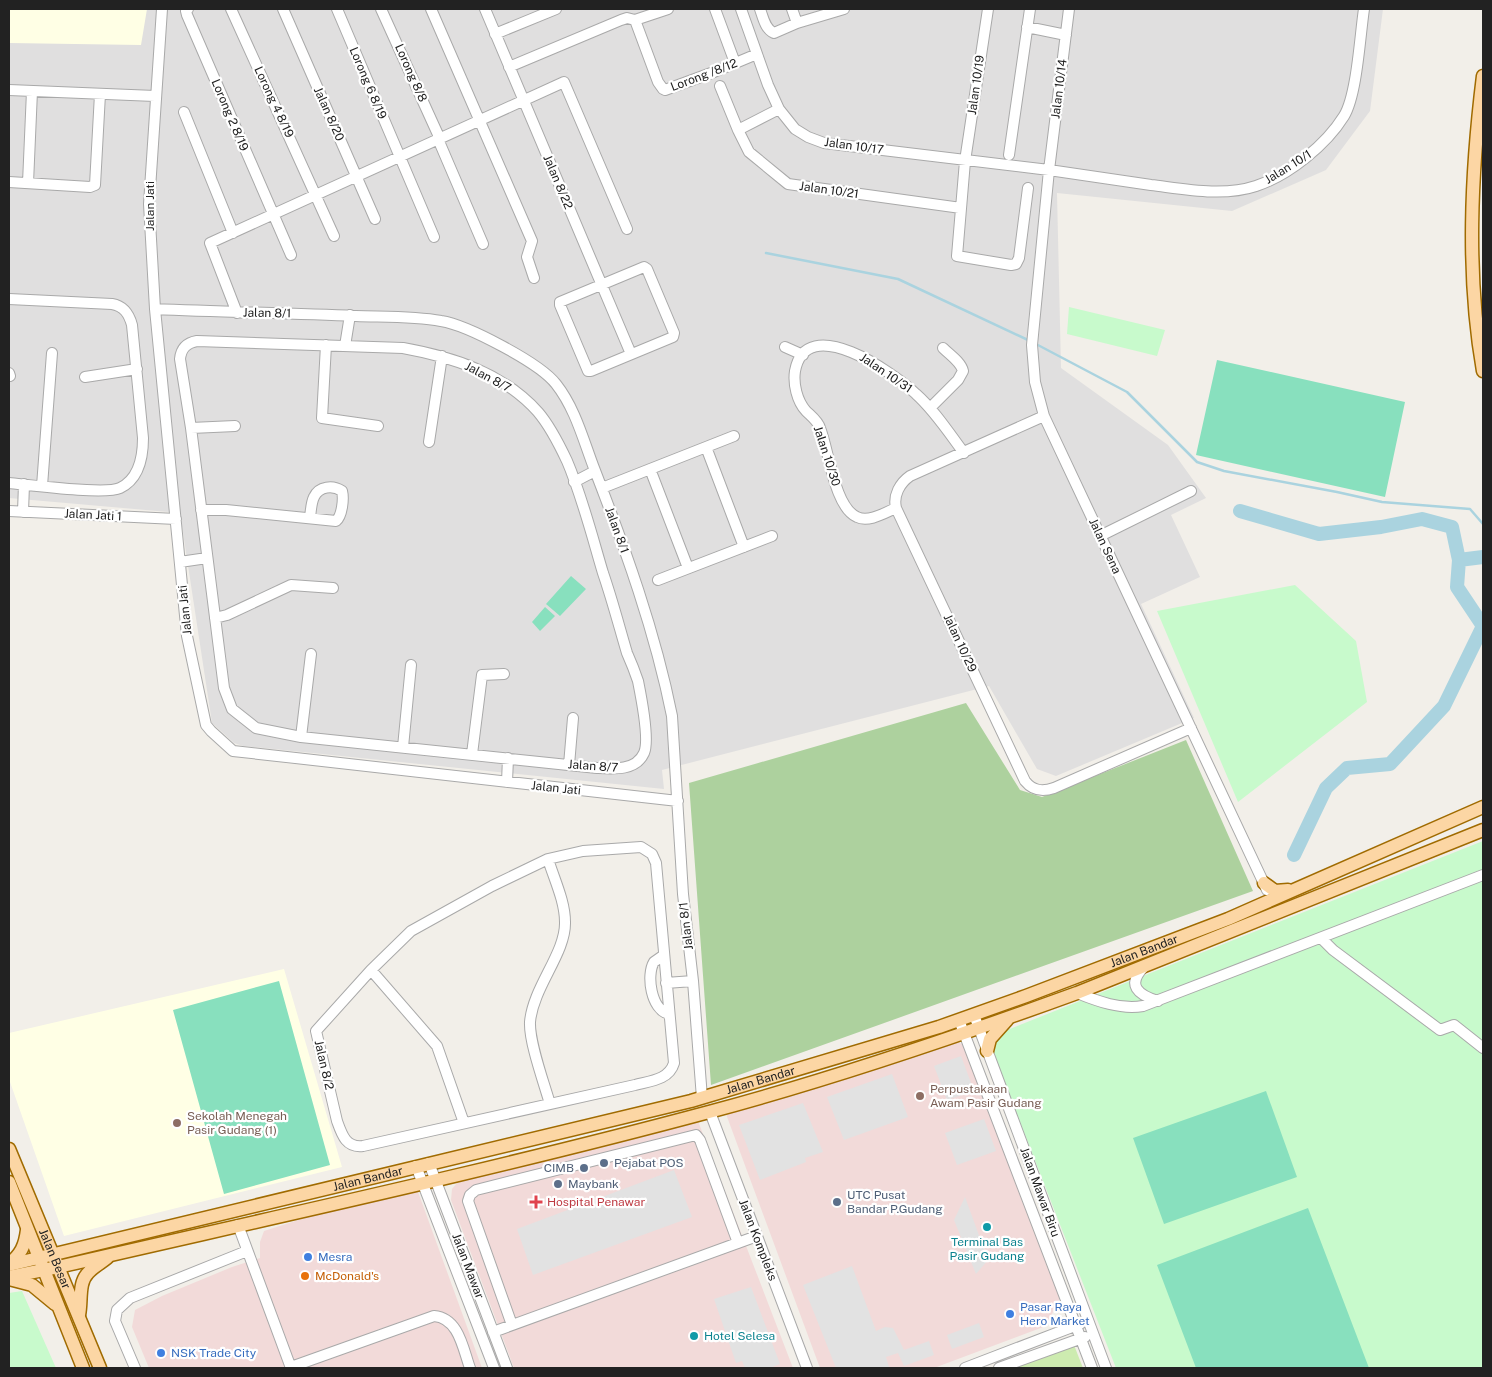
<svg xmlns="http://www.w3.org/2000/svg" width="1492" height="1377" font-family="'Public Sans',sans-serif">
	<style>
		.residential { fill: #e0dfdf }
		.commercial { fill: #f2dad9 }
		.education { fill: #ffffe5 }
		.grass { fill: #cdebb0 }
		.forest { fill: #add19e }
		.park { fill: #c8facc }
		.pitch { fill: #88e0be }
		.parking { fill: #e2e2e2 }
		.lines { fill: none; stroke-linecap: round; stroke-linejoin: round }
		.stream { stroke: #aad3df; stroke-width: 2.5 }
		.river { stroke: #aad3df; stroke-width: 14 }
		.minor-casing { stroke: #a9a9a9; stroke-width: 12 }
		.major-casing { stroke: #a06b00; stroke-width: 15 }
		.minor { stroke: #fff; stroke-width: 10 }
		.major { stroke: #fcd6a4; stroke-width: 12 }
		.education-dot { fill: #8d6e63; stroke: #fff; stroke-width: 2 }
		.service-dot { fill: #5c6f8a; stroke: #fff; stroke-width: 2 }
		.health-dot { fill: #e0444e; stroke: #fff; stroke-width: 2 }
		.culture-dot { fill: #0f9aa8; stroke: #fff; stroke-width: 2 }
		.shop-dot { fill: #3f7fe0; stroke: #fff; stroke-width: 2 }
		.food-dot { fill: #e8710a; stroke: #fff; stroke-width: 2 }
		.labels { text-anchor: middle; stroke-width: 4.5; stroke-linejoin: round; paint-order: stroke }
		.street-label { font-size: 12px; fill: #222; stroke: #fff }
		.education-label { font-size: 12px; fill: #785e54; stroke: #fff; text-anchor: start }
		.service-label { font-size: 12px; fill: #4e5e75; stroke: #fff; text-anchor: start }
		.health-label { font-size: 12px; fill: #be3a42; stroke: #fff; text-anchor: start }
		.culture-label { font-size: 12px; fill: #0d838f; stroke: #fff }
		.shop-label { font-size: 12px; fill: #366cbe; stroke: #fff; text-anchor: start }
		.food-label { font-size: 12px; fill: #c56008; stroke: #fff; text-anchor: start }
	</style>
	<rect width="100%" height="100%" fill="#f2efe9"/>
	<!-- residential -->
	<path class="residential" d="M 9,9 L 1383,9 L 1370,111 L 1326,170 L 1232,211 L 1057,193 L 1061,368 L 1168,445 L 1206,498 L 1171,515 L 1200,577 L 1141,604 L 1194,718 L 1056,776 L 1037,769 L 989,686 L 662,770 L 664,789 L 243,746 L 234,743 L 212,723 L 180,513 L 9,498 Z"/>
	<!-- commercial -->
	<path class="commercial" d="M 958,1042 L 967,1047 L 1060,1298 L 1046,1326 L 934,1368 L 820,1368 L 726,1114 Z
		M 698,1121 L 793,1368 L 514,1368 L 451,1200 L 452,1189 L 457,1183 L 566,1151 Z
		M 417,1189 L 482,1368 L 149,1368 L 132,1327 L 135,1310 L 162,1296 L 232,1267 L 260,1258 L 260,1242 L 264,1231 L 330,1210 Z"/>
	<!-- education -->
	<path class="education" d="M 9,9 L 147,9 L 141,45 L 9,43 Z
		M 284,969 L 342,1167 L 64,1236 L 9,1079 L 9,1033 Z"/>
	<!-- grass -->
	<path class="grass" d="M 1074,1345 L 1083,1368 L 1014,1368 Z"/>
	<!-- forest -->
	<path class="forest" d="M 966,703 L 1020,790 L 1042,797 L 1186,740 L 1253,891 L 711,1085 L 689,783 Z"/>
	<!-- park -->
	<path class="park" d="M 1069,307 L 1165,330 L 1157,356 L 1067,334 Z
		M 1295,585 L 1356,641 L 1367,702 L 1238,802 L 1157,611 Z
		M 1483,841 L 1483,1368 L 1116,1368 L 991,1048 L 1002,1032 Z
		M 22,1291 L 56,1368 L 9,1368 L 9,1293 Z"/>
	<!-- pitch -->
	<path class="pitch" d="M 1217,360 L 1405,402 L 1385,497 L 1196,455 Z
		M 571,576 L 586,589 L 560,616 L 546,604 Z
		M 545,607 L 555,616 L 540,631 L 532,622 Z
		M 279,981 L 330,1165 L 224,1194 L 173,1010 Z
		M 1266,1091 L 1297,1177 L 1164,1224 L 1133,1138 Z
		M 1308,1208 L 1369,1368 L 1196,1368 L 1157,1265 Z"/>
	<!-- parking -->
	<path class="parking" d="M 961,1056 L 974,1091 L 947,1100 L 934,1066 Z
		M 892,1074 L 908,1117 L 844,1140 L 827,1097 Z
		M 803,1103 L 823,1152 L 805,1158 L 806,1162 L 760,1180 L 739,1125 Z
		M 984,1119 L 996,1151 L 957,1165 L 945,1133 Z
		M 674,1170 L 692,1217 L 533,1275 L 517,1229 Z
		M 965,1197 L 988,1260 L 976,1274 L 954,1220 Z
		M 852,1266 L 876,1331 L 885,1327 L 893,1328 L 904,1350 L 929,1341 L 934,1355 L 904,1366 L 898,1353 L 886,1357 L 889,1367 L 885,1368 L 836,1368 L 803,1285 Z
		M 751,1287 L 780,1364 L 770,1368 L 745,1368 L 742,1361 L 736,1363 L 714,1299 Z
		M 979,1323 L 984,1337 L 952,1349 L 947,1335 Z"/>
	<g class="lines">
		<!-- stream -->
		<path class="stream" d="M 766,253 L 898,279 L 1028,340
			M 1036,344 L 1127,392 L 1197,462 L 1224,471 L 1337,492 L 1382,502 L 1470,509 L 1483,524"/>
		<!-- river -->
		<path class="river" d="M 1240,511 L 1319,534 L 1381,527 L 1422,519 L 1452,527 L 1459,560
			M 1294,855 L 1326,788 L 1347,768 L 1390,764 L 1444,706 L 1483,626 L 1457,587 L 1459,560 L 1483,557"/>
		<defs>
			<path id="minor" d="M 162,9 L 149,204 L 155,309 L 187,636 L 206,725 L 211,731 L 233,751 L 678,801
				M 188,9 L 186,11 L 187,15 L 291,255
				M 231,9 L 334,236
				M 283,9 L 375,219
				M 337,9 L 434,237
				M 381,9 L 440,139
				M 431,9 L 532,241 L 527,257 L 534,278
				M 485,9 L 631,354
				M 715,9 L 735,63
				M 741,9 L 768,85 L 779,109 L 795,129 L 808,137 L 824,143 C 899,152 974,161 1049,170 C 1083,175 1117,180 1151,185 C 1184,189 1223,197 1256,186 C 1289,175 1326,145 1344,116 C 1357,95 1360,35 1364,9
				M 760,9 C 763,17 765,29 774,33 L 797,23 L 844,9
				M 792,9 L 797,23
				M 988,9 L 965,161 L 957,256 L 1011,265 L 1016,264 L 1019,258 L 1028,188
				M 1069,9 L 1049,170 L 1032,345 L 1035,382 L 1044,416 L 1267,890
				M 635,20 L 658,82 L 663,89 L 665,90 L 714,72 L 757,54
				M 635,20 L 668,9
				M 1027,27 L 1066,35
				M 495,34 L 556,9
				M 509,67 L 621,20 L 627,18 L 635,20
				M 720,86 L 738,130 L 749,152 L 788,184 L 961,208
				M 9,90 L 155,96
				M 184,112 L 233,233
				M 738,130 L 779,109
				M 438,139 L 483,244
				M 1009,155 L 1030,9
				M 9,182 L 90,187 L 95,185 L 100,94
				M 28,183 L 32,91
				M 644,267 L 647,269 L 674,333 L 673,337 L 591,371 L 588,371 L 560,305 L 560,302 Z
				M 9,299 L 112,304 C 124,306 129,314 132,325 L 143,438 C 143,457 139,479 120,488 C 105,495 30,485 9,483
				M 155,309 C 222,312 289,313 356,316 C 384,317 414,316 441,321 C 467,325 540,363 556,384 C 575,408 583,439 594,468 C 625,548 655,631 672,716 L 683,894 L 693,981 L 702,1098
				M 237,313 L 210,243 L 564,82 L 627,229
				M 197,341 L 403,348 C 453,357 503,373 538,412 C 550,426 559,444 567,461 C 582,496 592,536 603,573 C 612,599 619,626 627,653 C 631,662 635,672 638,681 C 641,696 650,740 644,753 C 636,771 613,769 597,768 L 301,737 L 256,728 L 232,709 L 224,688 L 191,428 L 180,359 C 181,349 186,343 197,341 Z
				M 326,345 L 322,418 L 378,426
				M 345,346 L 350,315
				M 785,347 L 803,355
				M 9,373 L 10,376
				M 85,377 L 137,369
				M 930,408 L 958,380 L 963,371 C 961,362 950,355 943,348
				M 1044,416 L 910,476 C 900,483 893,495 896,508 L 1025,781 C 1033,791 1042,792 1054,788 L 1191,728
				M 191,428 L 235,426
				M 429,442 L 442,356
				M 706,447 L 744,547
				M 650,469 L 688,568
				M 574,482 L 595,471
				M 42,486 L 52,353
				M 602,488 L 734,436
				M 896,508 C 886,512 869,523 857,517 C 834,507 829,450 820,428 C 818,421 811,416 806,411 C 797,401 793,384 795,371 C 806,311 894,373 916,394 C 935,411 949,433 964,453
				M 201,510 L 226,510 L 336,521 C 342,516 344,499 342,491 C 333,485 319,486 314,497 C 311,503 311,511 310,517
				M 9,511 L 176,519
				M 23,512 L 24,484
				M 1100,536 L 1191,491
				M 180,562 L 207,558
				M 658,580 L 772,536
				M 215,618 L 227,615 L 291,585 L 333,588
				M 301,737 L 311,654
				M 403,747 L 411,665
				M 472,754 L 482,675 L 504,674
				M 569,765 L 573,718
				M 507,782 L 508,758
				M 641,847 L 652,854 L 656,863 L 674,1063 C 669,1080 650,1081 635,1085 L 363,1146 C 346,1148 342,1135 337,1121 L 316,1031 L 371,970 L 411,931 L 492,886 L 548,859 L 583,851 Z
				M 548,859 C 554,879 565,901 565,922 C 566,953 533,987 530,1022 C 529,1042 544,1083 550,1104
				M 1321,938 L 1333,950 L 1440,1030 L 1454,1025 L 1483,1048
				M 664,955 L 654,962 C 646,975 651,1010 669,1014
				M 1144,967 C 1126,985 1138,995 1158,1001
				M 371,970 L 437,1046 L 464,1123
				M 666,983 L 693,981
				M 1077,993 C 1097,1001 1121,1010 1143,1006 L 1483,875
				M 974,1015 L 1106,1368
				M 959,1020 L 1092,1368
				M 710,1112 L 807,1368
				M 429,1163 L 507,1368
				M 416,1166 L 494,1368
				M 238,1225 L 291,1368
				M 512,1325 L 468,1201 L 470,1195 L 476,1190 L 696,1135 L 700,1140 L 738,1243
				M 493,1332 L 757,1236
				M 291,1367 L 434,1316 C 459,1318 463,1349 470,1368
				M 135,1368 L 115,1321 L 117,1310 L 130,1298 L 247,1251
				M 965,1368 L 1080,1324
				M 999,1368 L 1085,1337"/>
			<g id="major">
				<path d="M 1483,76 C 1471,173 1466,274 1483,371"/>
				<path d="M 1264,883 L 1275,891 L 1288,890"/>
				<path d="M 987,1051 L 990,1039 L 1007,1020"/>
				<path id="s1" d="M 9,1149 L 100,1368"/>
				<path d="M 9,1182 L 83,1368"/>
				<path d="M 9,1264 C 21,1254 25,1246 27,1230"/>
				<path id="s2" d="M 9,1265 L 691,1101 L 939,1027 L 1026,996 L 1228,919 L 1483,807"/>
				<path d="M 9,1277 L 58,1267 C 275,1217 493,1170 709,1112 C 833,1079 956,1037 1077,993 L 1483,830"/>
				<path d="M 9,1279 L 32,1285 L 55,1304"/>
				<path d="M 79,1315 C 82,1301 78,1283 88,1273 C 93,1267 101,1263 107,1258"/>
			</g>
		</defs>
		<!-- minor casing -->
		<use href="#minor" class="minor-casing"/>
		<!-- major casing -->
		<use href="#major" class="major-casing"/>
		<!-- minor -->
		<use href="#minor" class="minor"/>
		<!-- major -->
		<use href="#major" class="major"/>
	</g>
	<!-- markers -->
	<g class="education-dot">
		<circle cx="920" cy="1096" r="5"/>
		<circle cx="177" cy="1123" r="5"/>
	</g>
	<g class="service-dot">
		<circle cx="604" cy="1163" r="5"/>
		<circle cx="584" cy="1168" r="5"/>
		<circle cx="558" cy="1184" r="5"/>
		<circle cx="837" cy="1202" r="5"/>
	</g>
	<path class="health-dot" d="M533.5 1194.5h5v5h5v5h-5v5h-5v-5h-5v-5h5z"/>
	<g class="culture-dot">
		<circle cx="987" cy="1227" r="5"/>
		<circle cx="694" cy="1336" r="5"/>
	</g>
	<g class="shop-dot">
		<circle cx="308" cy="1257" r="5"/>
		<circle cx="1010" cy="1314" r="5"/>
		<circle cx="161" cy="1353" r="5"/>
	</g>
	<circle class="food-dot" cx="305" cy="1276" r="5"/>
	<g class="labels">
		<!-- street labels -->
		<g class="street-label">
			<text transform="translate(411 73) rotate(66)" y="4">Lorong 8/8</text>
			<text transform="translate(704 75) rotate(-21)" y="4">Lorong /8/12</text>
			<text transform="translate(368 83) rotate(67)" y="4">Lorong 6 8/19</text>
			<text transform="translate(976 85) rotate(-82)" y="4">Jalan 10/19</text>
			<text transform="translate(1059 89) rotate(-83)" y="4">Jalan 10/14</text>
			<text transform="translate(274 102) rotate(65)" y="4">Lorong 4 8/19</text>
			<text transform="translate(329 114) rotate(66)" y="4">Jalan 8/20</text>
			<text transform="translate(230 115) rotate(67)" y="4">Lorong 2 8/19</text>
			<text transform="translate(854 146) rotate(8)" y="4">Jalan 10/17</text>
			<text transform="translate(1288 167) rotate(-32)" y="4">Jalan 10/1</text>
			<text transform="translate(558 182) rotate(67)" y="4">Jalan 8/22</text>
			<text transform="translate(829 190) rotate(8)" y="4">Jalan 10/21</text>
			<text transform="translate(150 206) rotate(-90)" y="4">Jalan Jati</text>
			<text transform="translate(267 313) rotate(1)" y="4">Jalan 8/1</text>
			<text transform="translate(886 373) rotate(34)" y="4">Jalan 10/31</text>
			<text transform="translate(488 377) rotate(28)" y="4">Jalan 8/7</text>
			<text transform="translate(827 456) rotate(72)" y="4">Jalan 10/30</text>
			<text transform="translate(93 515) rotate(3)" y="4">Jalan Jati 1</text>
			<text transform="translate(617 530) rotate(70)" y="4">Jalan 8/1</text>
			<text transform="translate(1105 546) rotate(65)" y="4">Jalan Sena</text>
			<text transform="translate(185 610) rotate(-96)" y="4">Jalan Jati</text>
			<text transform="translate(960 643) rotate(65)" y="4">Jalan 10/29</text>
			<text transform="translate(593 766) rotate(4)" y="4">Jalan 8/7</text>
			<text transform="translate(556 788) rotate(6)" y="4">Jalan Jati</text>
			<text transform="translate(686 926) rotate(-97)" y="4">Jalan 8/1</text>
			<text dy="4" stroke="none"><textPath href="#s2" startOffset="1179">Jalan Bandar</textPath></text>
			<text transform="translate(324 1065) rotate(77)" y="4">Jalan 8/2</text>
			<text dy="4" stroke="none"><textPath href="#s2" startOffset="774">Jalan Bandar</textPath></text>
			<text dy="4" stroke="none"><textPath href="#s2" startOffset="369">Jalan Bandar</textPath></text>
			<text transform="translate(1040 1192) rotate(70)" y="4">Jalan Mawar Biru</text>
			<text transform="translate(758 1240) rotate(69)" y="4">Jalan Kompleks</text>
			<text dy="4" stroke="none"><textPath href="#s1" startOffset="119">Jalan Besar</textPath></text>
			<text transform="translate(468 1266) rotate(69)" y="4">Jalan Mawar</text>
		</g>
		<!-- education labels -->
		<g class="education-label">
			<text x="930" y="1093">Perpustakaan<tspan x="930" dy="14">Awam Pasir Gudang</tspan></text>
			<text x="187" y="1120">Sekolah Menegah<tspan x="187" dy="14">Pasir Gudang (1)</tspan></text>
		</g>
		<!-- service labels -->
		<g class="service-label">
			<text x="614" y="1167">Pejabat POS</text>
			<text x="574" y="1172" text-anchor="end">CIMB</text>
			<text x="568" y="1188">Maybank</text>
			<text x="847" y="1199">UTC Pusat<tspan x="847" dy="14">Bandar P.Gudang</tspan></text>
		</g>
		<!-- health labels -->
		<g class="health-label">
			<text x="547" y="1206">Hospital Penawar</text>
		</g>
		<!-- culture labels -->
		<g class="culture-label">
			<text x="987" y="1246">Terminal Bas<tspan x="987" dy="14">Pasir Gudang</tspan></text>
			<text x="704" y="1340" text-anchor="start">Hotel Selesa</text>
		</g>
		<!-- shop labels -->
		<g class="shop-label">
			<text x="318" y="1261">Mesra</text>
			<text x="1020" y="1311">Pasar Raya<tspan x="1020" dy="14">Hero Market</tspan></text>
			<text x="171" y="1357">NSK Trade City</text>
		</g>
		<!-- food labels -->
		<g class="food-label">
			<text x="315" y="1280">McDonald's</text>
		</g>
	</g>
	<!-- border -->
	<rect width="1492" height="1377" fill="none" stroke="#222222" stroke-width="20"/>
</svg>
